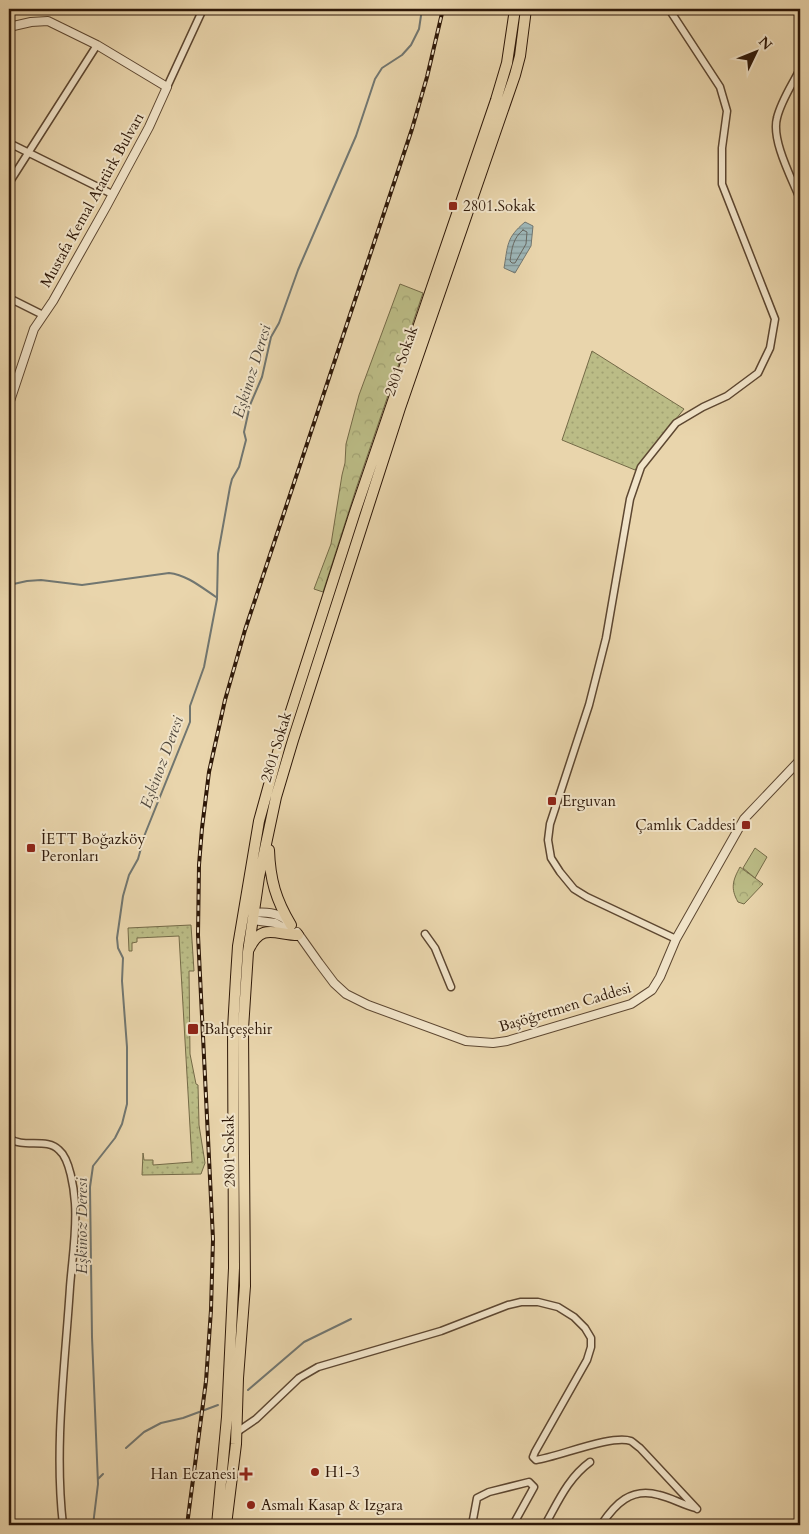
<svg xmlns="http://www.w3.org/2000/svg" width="809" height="1534" font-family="Cardo,serif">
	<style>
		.grass { fill: url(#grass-dots); stroke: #746a47 }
		.park { fill: url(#park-crowns); stroke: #746a47 }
		.pitch { fill: #bbbc86; stroke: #746a47 }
		.water { fill: url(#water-rules); stroke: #717670 }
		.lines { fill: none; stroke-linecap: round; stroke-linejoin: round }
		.shore { stroke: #66665f; stroke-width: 1 }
		.stream { stroke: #717670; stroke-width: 2 }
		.minor-casing { stroke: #5d4731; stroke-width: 9 }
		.tertiary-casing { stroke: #5d4731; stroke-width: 10 }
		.primary-casing { stroke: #2e1808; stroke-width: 12 }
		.minor { stroke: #f1e4c9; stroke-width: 6 }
		.tertiary { stroke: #f1e4c9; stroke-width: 8 }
		.primary { stroke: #e9d5ac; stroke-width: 10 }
		.rail-casing { stroke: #2e1808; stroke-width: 4 }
		.rail { stroke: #f1e4c9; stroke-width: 2; stroke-dasharray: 5.5; stroke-linecap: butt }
		.poi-dot { fill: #8f2418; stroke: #f1e4c9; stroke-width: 2 }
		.labels { text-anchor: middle; stroke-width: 4; stroke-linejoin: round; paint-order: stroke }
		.street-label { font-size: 15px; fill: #2e1808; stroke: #f1e4c9 }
		.poi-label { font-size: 15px; fill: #2e1808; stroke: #f1e4c9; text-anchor: start }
		.water-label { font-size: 16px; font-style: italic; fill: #4f473c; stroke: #f1e4c9 }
	</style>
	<defs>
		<pattern id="grass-dots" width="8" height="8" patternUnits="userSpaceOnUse" patternTransform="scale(1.25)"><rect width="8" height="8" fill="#bbbc86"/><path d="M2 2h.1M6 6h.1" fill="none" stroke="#a1a172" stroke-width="1.8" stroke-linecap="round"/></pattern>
		<pattern id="park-crowns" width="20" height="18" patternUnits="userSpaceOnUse" patternTransform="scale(1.25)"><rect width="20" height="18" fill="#bbbc86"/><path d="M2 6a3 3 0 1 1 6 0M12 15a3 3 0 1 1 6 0" fill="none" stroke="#a1a172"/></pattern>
		<pattern id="water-rules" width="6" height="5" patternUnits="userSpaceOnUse" patternTransform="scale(1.25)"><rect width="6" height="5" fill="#9db5b6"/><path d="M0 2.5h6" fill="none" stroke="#809292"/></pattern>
	</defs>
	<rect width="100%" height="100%" fill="#e9d5ac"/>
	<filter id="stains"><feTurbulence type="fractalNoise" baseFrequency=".004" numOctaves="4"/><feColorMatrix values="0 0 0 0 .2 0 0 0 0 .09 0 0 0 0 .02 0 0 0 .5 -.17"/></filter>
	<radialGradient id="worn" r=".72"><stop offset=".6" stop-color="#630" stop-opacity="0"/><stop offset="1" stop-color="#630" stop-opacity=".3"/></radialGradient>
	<!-- grass -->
	<path class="grass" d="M 592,351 L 684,409 L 635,470 L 562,440 Z
		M 191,925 L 194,971 L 189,971 L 190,1054 L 196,1084 L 198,1085 L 199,1125 L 205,1163 L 201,1174 L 142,1175 L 143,1153 L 144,1160 L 153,1160 L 153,1165 L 192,1162 L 179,936 L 137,938 L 137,942 L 132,943 L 132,951 L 129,951 L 128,928 Z"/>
	<!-- park -->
	<path class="park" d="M 400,284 L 423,293 L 356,489 L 323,592 L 314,589 L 331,544 L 342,475 L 345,463 L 346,444 L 359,395 Z
		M 740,867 L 763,884 L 744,904 L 738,902 C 730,888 733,880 740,867 Z"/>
	<!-- pitch -->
	<path class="pitch" d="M 755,848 L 767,857 L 755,878 L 743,868 Z"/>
	<!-- water -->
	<path class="water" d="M 525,222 L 533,226 L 531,246 L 515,273 L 504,268 C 508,245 506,238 525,222 Z"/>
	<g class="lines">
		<!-- shore -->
		<path class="shore" d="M 523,230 L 527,232 L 526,244 L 515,263 L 512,263 L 510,261 C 512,248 513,238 523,230 Z"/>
		<!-- stream -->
		<path class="stream" d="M 9,585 L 27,581 L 41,580 L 82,585 L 169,573 C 187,575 201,587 216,597
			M 248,1390 L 304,1342 L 351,1319
			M 126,1448 L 144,1432 L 161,1423 L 183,1418 L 218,1405
			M 98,1479 L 103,1474
			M 93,1525 L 98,1484 L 92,1337 L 90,1187 L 93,1166 L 115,1138 L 122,1124 L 127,1104 L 127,1047 L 122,981 L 123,958 L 118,948 L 117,938 L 123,896 L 129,875 L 138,859 L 145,834 L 190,722 L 190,706 L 204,667 L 217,599 L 218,554 L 230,487 L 232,479 L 239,467 L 246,440 L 244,432 L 250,405 L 262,377 L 271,337 L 279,323 L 298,270 L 356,136 L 375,79 L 382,68 L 402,55 L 411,45 L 419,29 L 422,9"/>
		<defs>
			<path id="minor" d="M 669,9 L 720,87 L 727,111 L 722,148 L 722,184 L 775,319 L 770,348 L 758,373 L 727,396 L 703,407 L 676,423 L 641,467 L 630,499 L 606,638 L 589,705 L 550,824 L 548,840 L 551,858 L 560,872 L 574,889 L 587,897 L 676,939
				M 800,69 C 792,85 781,101 777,118 C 771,140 792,179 800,199
				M 167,87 L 203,9
				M 9,143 L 112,194
				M 9,183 L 97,45
				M 9,298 L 43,315
				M 425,934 L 435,948 L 451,987
				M 9,1138 C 23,1149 47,1137 59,1150 C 70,1159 74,1189 75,1203 C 77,1231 72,1260 70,1287 C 65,1365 54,1447 63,1525
				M 237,1432 L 256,1419 L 299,1378 L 318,1367 L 441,1331 L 508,1305 L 521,1302 L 538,1302 L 558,1307 L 574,1317 L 585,1328 L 591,1338 L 591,1347 L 587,1360 L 535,1452 L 533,1457 L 536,1460 C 558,1457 612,1434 631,1441 C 634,1443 637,1446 640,1448 L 697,1509
				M 472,1525 L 477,1498 L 489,1492 L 529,1482 L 534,1487 L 513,1525
				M 545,1525 C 558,1502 568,1478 590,1462
				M 601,1525 C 615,1504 631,1487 659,1495 C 672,1498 683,1505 696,1508"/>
			<path id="tertiary" d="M 9,27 L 31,22 L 48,21 L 97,45 L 167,87 L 149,127 L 106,207 L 53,301 L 34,329 L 9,404
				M 252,913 C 265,912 278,912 287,921
				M 252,920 L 275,923 L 296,935
				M 297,932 L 319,963 L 334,983 L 346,994 L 368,1005 L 466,1041 L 493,1043 L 507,1041 L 631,1004 L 652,990 L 660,977 L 676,939 L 744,819 L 800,760"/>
			<path id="primary" d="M 269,850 C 270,880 276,900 291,925
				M 249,949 C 262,922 276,935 298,935
				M 217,1525 L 227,1417 L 234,1268 L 233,1029 L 236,977 L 238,946 L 259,821 L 280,745 L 355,512 L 496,100 L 507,63 L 515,9
				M 226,1525 L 236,1444 L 238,1378 L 245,1286 L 243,1029 L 248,952 L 259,877 L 276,797 L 293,740 L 400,408 L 515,75 L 520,56 L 526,9"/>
		</defs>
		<!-- minor casing -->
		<use href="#minor" class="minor-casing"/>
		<!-- tertiary casing -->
		<use href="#tertiary" class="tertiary-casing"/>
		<!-- primary casing -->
		<use href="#primary" class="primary-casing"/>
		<!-- minor -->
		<use href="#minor" class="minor"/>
		<!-- tertiary -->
		<use href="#tertiary" class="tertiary"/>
		<!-- primary -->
		<use href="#primary" class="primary"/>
		<defs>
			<path id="rail" d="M 187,1525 L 206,1381 L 211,1310 L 213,1239 L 198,935 L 199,865 L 202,828 L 209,772 L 225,700 L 245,630 L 412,129 L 427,77 L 443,9"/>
		</defs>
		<!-- rail casing -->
		<use href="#rail" class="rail-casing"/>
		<!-- rail -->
		<use href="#rail" class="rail"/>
	</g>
	<!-- markers -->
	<g class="poi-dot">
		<rect x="448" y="201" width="10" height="10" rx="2.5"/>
		<rect x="547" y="796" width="10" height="10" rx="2.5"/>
		<rect x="741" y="820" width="10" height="10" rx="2.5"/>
		<rect x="26" y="843" width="10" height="10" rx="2.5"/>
		<rect x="187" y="1023" width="12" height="12" rx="2.5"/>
		<circle cx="315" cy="1472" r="5"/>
		<path d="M243.5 1466.5h5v5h5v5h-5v5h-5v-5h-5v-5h5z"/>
		<circle cx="251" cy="1505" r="5"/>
	</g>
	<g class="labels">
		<!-- street labels -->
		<g class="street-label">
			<text transform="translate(92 200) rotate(-61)" y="5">Mustafa Kemal Atatürk Bulvarı</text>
			<text transform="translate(401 361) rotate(-71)" y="5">2801 Sokak</text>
			<text transform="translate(276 747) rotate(-73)" y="5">2801 Sokak</text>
			<text transform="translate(565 1007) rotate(-17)" y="5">Başöğretmen Caddesi</text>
			<text transform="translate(229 1151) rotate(-91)" y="5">2801 Sokak</text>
		</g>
		<!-- poi labels -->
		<g class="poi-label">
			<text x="463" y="211">2801.Sokak</text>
			<text x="562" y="806">Erguvan</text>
			<text x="736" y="830" text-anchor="end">Çamlık Caddesi</text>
			<text x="41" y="844">İETT Boğazköy<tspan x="41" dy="17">Peronları</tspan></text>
			<text x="204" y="1034">Bahçeşehir</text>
			<text x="325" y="1477">H1-3</text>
			<text x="236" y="1479" text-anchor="end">Han Eczanesi</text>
			<text x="261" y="1510">Asmalı Kasap &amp; Izgara</text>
		</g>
		<!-- water labels -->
		<g class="water-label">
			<text transform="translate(251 371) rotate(-73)" y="6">Eşkinoz Deresi</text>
			<text transform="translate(161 762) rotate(-70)" y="6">Eşkinoz Deresi</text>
			<text transform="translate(81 1226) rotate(-90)" y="6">Eşkinoz Deresi</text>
		</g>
	</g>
	<!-- margin -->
	<rect width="809" height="1534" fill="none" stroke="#e9d5ac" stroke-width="30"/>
	<rect x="10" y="10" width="789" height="1514" fill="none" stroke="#2e1808" stroke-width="2.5"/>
	<rect x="15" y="15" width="779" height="1504" fill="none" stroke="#2e1808"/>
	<!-- north arrow -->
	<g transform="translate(756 52) rotate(47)" stroke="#f1e4c9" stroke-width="4" paint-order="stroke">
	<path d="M0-4L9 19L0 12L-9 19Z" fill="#2e1808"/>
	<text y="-8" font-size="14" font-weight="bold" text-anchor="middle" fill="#2e1808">N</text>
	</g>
	<rect width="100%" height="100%" filter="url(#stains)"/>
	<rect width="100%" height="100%" fill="url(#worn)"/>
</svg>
